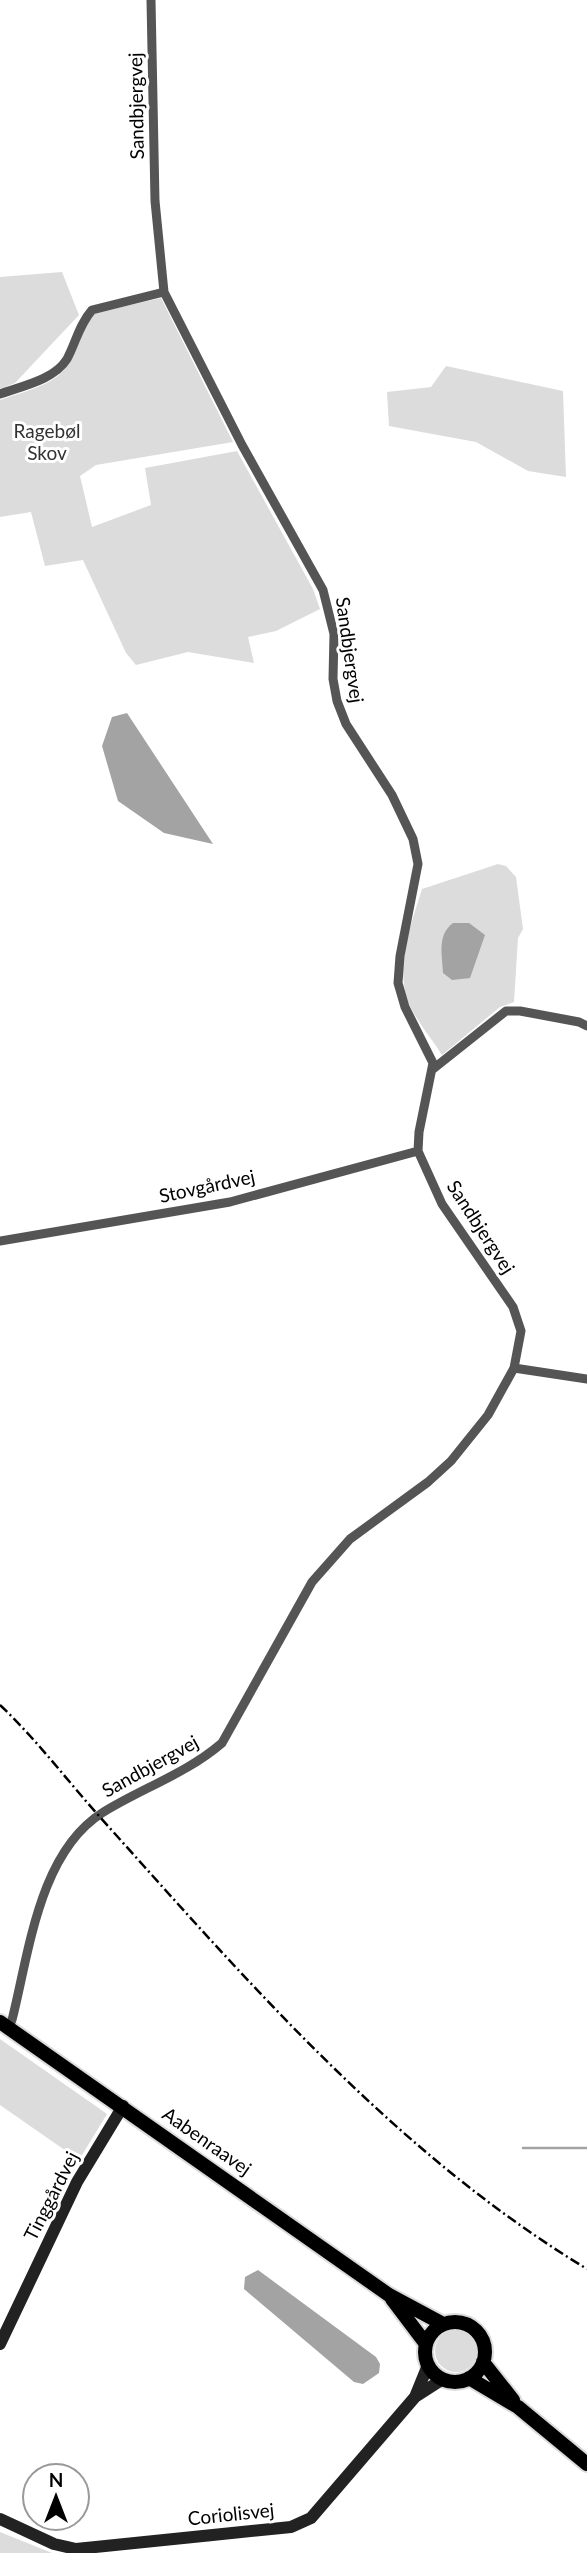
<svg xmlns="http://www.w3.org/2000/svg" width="587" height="2553" font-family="Lato,sans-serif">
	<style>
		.green { fill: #dcdcdc }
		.water { fill: #a3a3a3 }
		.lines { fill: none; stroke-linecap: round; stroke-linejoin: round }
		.stream { stroke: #a3a3a3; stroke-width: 2.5 }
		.primary-casing { stroke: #dbdbdb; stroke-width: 18 }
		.street { stroke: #555; stroke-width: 9 }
		.secondary { stroke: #222; stroke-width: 12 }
		.primary { stroke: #000; stroke-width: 14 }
		.rail { stroke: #000; stroke-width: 2.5; stroke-dasharray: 10 3.5 2 3.5; stroke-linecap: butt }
		.labels { text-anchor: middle; stroke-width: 6; stroke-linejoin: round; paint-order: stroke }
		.street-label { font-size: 19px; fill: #000; stroke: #fff }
		.park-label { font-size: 19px; fill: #333; stroke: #fff }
	</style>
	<rect width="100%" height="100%" fill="#fff"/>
	<!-- green -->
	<path class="green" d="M 62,272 L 79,315 L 15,383 L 0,389 L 0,277 Z
		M 161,298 L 233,442 L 96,465 L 80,476 L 92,527 L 151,505 L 145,468 L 237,451 L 313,589 L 320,609 L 276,631 L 248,637 L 254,663 L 188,652 L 136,665 L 126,653 L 83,560 L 45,566 L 31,512 L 0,517 L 0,400 C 19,393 48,387 62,372 C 77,356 79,330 95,313 Z
		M 446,366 L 563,391 L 566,477 L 528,471 L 476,442 L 389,426 L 387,392 L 431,387 Z
		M 498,864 L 506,866 L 516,877 L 523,929 L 518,938 L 514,1002 L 500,1007 L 442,1055 C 431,1037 411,1015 406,995 C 397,959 412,922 422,889 Z
		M 0,2039 L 107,2114 L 79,2160 L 0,2105 Z
		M435 2351a21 21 0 1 1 42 0a21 21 0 1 1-42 0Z
		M 0,2532 L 52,2553 L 0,2553 Z"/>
	<!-- water -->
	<path class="water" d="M 127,713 L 213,844 L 164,833 L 118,801 L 102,746 L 112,717 Z
		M 453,923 L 469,923 L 485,935 L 470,978 L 452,980 L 443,973 C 442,954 437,935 453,923 Z
		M 258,2270 L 376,2357 L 380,2364 L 379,2373 L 363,2384 L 354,2382 L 244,2289 L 245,2277 Z"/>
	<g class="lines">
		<!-- stream -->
		<path class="stream" d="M 523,2148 L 587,2148"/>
		<defs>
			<path id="primary" d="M 0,2022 L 389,2295 L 443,2324
				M 392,2299 L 426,2344
				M425 2352a30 30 0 1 1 60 0a30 30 0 1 1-60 0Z
				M 483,2362 L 513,2400
				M 469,2378 L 518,2407 L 587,2464"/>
		</defs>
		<!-- primary casing -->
		<use href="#primary" class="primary-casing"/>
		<!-- street -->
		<path class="street" d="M 0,394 C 22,386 54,380 67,359 C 76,342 79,325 92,310 L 164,292
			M 433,1069 L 506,1011 L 520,1011 L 579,1022 L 587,1026
			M 0,1241 L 230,1202 L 418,1151
			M 514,1368 L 587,1379
			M 8,2028 L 12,2020 C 29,1953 39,1853 102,1813 C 142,1788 186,1774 222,1743 L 312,1582 L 350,1539 L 428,1482 L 451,1461 L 488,1415 L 514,1368 L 521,1331 L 513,1307 L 442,1204 L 418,1151 L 419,1132 L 433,1063 L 405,1007 L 398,983 L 400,956 L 418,864 L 413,839 L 392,795 L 346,724 L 337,701 L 333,679 L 334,634 L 323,590 L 242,445 L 164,292 L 155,201 L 151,0"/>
		<!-- secondary -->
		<path class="secondary" d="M 0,2344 L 77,2182 L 123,2106
			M 415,2397 L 428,2365
			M 0,2519 L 54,2544 L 76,2549 L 291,2527 L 311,2518 L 415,2397 L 443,2379"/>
		<!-- primary -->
		<use href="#primary" class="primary"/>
		<!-- rail -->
		<path class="rail" d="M 0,1705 C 36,1739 66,1779 99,1816 C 248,1982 394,2152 587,2269"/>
	</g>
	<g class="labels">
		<!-- street labels -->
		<g class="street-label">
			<text transform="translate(136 106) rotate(-91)" y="7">Sandbjergvej</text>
			<text transform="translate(350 650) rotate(82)" y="7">Sandbjergvej</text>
			<text transform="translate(207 1186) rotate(-12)" y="7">Stovgårdvej</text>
			<text transform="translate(481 1227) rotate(57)" y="7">Sandbjergvej</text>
			<text transform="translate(150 1766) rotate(-29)" y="7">Sandbjergvej</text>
			<text transform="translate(207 2141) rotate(35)" y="7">Aabenraavej</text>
			<text transform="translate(51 2196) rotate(-63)" y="7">Tinggårdvej</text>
			<text transform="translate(231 2514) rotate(-6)" y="7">Coriolisvej</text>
		</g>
		<!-- park labels -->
		<g class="park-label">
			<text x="47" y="438">Ragebøl<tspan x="47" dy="22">Skov</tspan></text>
		</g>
	</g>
	<!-- north arrow -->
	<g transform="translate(56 2497)"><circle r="33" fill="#ffffff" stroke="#999999" stroke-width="2"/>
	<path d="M0-5L12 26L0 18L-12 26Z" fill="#000000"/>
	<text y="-10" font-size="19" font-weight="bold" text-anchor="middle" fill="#000000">N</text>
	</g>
</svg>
